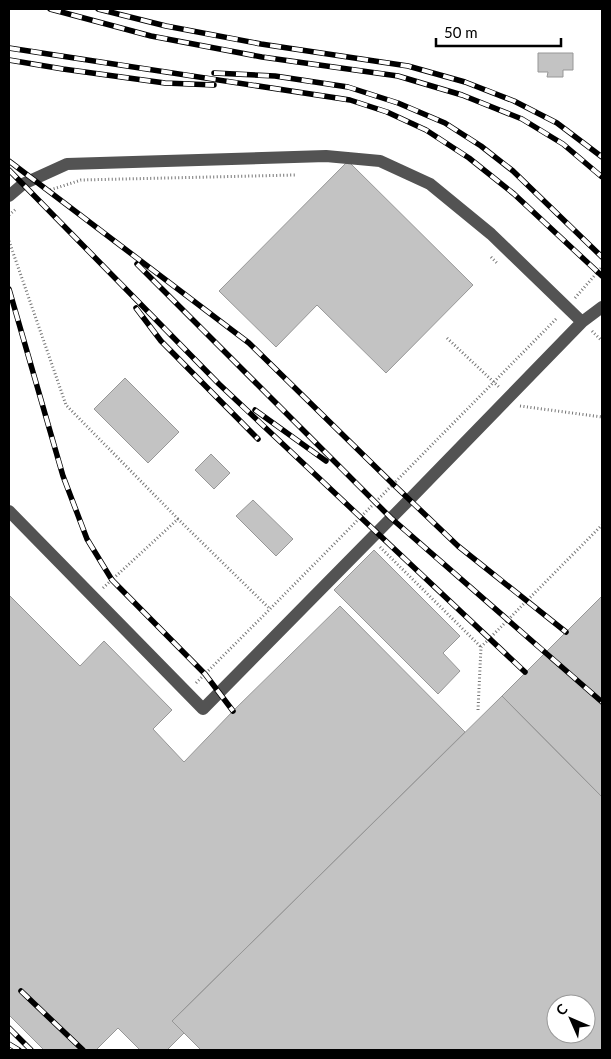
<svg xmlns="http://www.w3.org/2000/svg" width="611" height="1059" font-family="Lato,sans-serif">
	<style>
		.building { fill: #c3c3c3; stroke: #979797; fill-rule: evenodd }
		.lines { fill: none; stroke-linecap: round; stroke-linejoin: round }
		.path { stroke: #757575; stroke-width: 3; stroke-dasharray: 1 2.5; stroke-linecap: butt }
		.minor { stroke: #535353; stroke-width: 12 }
		.rail-casing { stroke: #000; stroke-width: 5.5 }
		.rail { stroke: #fff; stroke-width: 4; stroke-dasharray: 11; stroke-linecap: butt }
	</style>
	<rect width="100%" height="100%" fill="#fff"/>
	<!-- building -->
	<path class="building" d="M 538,53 L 573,53 L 573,70 L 563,70 L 563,77 L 547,77 L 548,72 L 538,72 Z
		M 348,161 L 473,285 L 386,373 L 317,305 L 276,347 L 219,291 Z
		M 125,378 L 179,432 L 148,463 L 94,409 Z
		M 211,454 L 230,473 L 214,489 L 195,470 Z
		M 253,500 L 293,539 L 276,556 L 236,516 Z
		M 374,550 L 460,636 L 443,653 L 460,671 L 438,694 L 334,590 Z
		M 9,595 L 80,666 L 104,641 L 172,710 L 153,729 L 184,762 L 233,711 L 340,606 L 465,732 L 172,1021 L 184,1033 L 167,1050 L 140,1050 L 118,1028 L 96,1050 L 44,1050 L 9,1015 Z
		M 602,596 L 602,797 L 502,696 Z
		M 502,696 L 602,797 L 602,1050 L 201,1050 L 172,1021 ZM 556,1004 L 586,1004 L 586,1034 L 556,1034 Z"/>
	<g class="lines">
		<!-- path -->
		<path class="path" d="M 47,191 L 81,180 L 295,175
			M 9,215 L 16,209
			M 9,241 L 66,405 L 178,519
			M 491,257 L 498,264
			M 575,298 L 602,267
			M 592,331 L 602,341
			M 447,338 L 499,387
			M 520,406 L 602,417
			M 380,547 L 481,647
			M 103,588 L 178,519 L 270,609
			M 196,683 L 270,609 L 557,318
			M 478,710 L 481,647 L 602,525"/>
		<!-- minor -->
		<path class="minor" d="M 9,196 L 23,184 L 67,164 L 326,156 L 380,161 L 430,184 L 491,234 L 582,322 L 409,500 L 203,709 L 9,511
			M 582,322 L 602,307"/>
		<defs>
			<path id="rail" d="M 50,9 L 151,36 L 262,57 L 398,76 L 462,95 L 522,119 L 563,144 L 602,177
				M 98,9 L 166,26 L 261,44 L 408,66 L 465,82 L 514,101 L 557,123 L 602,157
				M 9,48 L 350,100 L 387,112 L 426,130 L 469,158 L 514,194 L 602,276
				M 9,60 L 63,69 L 165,83 L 214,85
				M 214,73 L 275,76 L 348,87 L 398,103 L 445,123 L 481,146 L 513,171 L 602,257
				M 9,161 L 249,343 L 393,484 L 458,546 L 566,632
				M 9,170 L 219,384 L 525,672
				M 137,264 L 391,518 L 602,702
				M 9,289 L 63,476 L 87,539 L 112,580 L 205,674 L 233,711
				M 136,308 L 161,341 L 258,439
				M 255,410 L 326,461
				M 21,991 L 83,1050
				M 9,1028 L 31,1050
				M 9,1044 L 19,1050"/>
		</defs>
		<!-- rail casing -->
		<use href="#rail" class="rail-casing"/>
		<!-- rail -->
		<use href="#rail" class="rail"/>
	</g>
	<!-- border -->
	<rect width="611" height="1059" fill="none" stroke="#000000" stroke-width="20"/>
	<!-- north arrow -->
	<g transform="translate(571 1019) rotate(315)"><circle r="24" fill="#ffffff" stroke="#999999"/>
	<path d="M0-4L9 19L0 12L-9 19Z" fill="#000000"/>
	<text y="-8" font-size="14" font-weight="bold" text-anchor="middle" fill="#000000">С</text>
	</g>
	<!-- scale -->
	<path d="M436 38v8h125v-8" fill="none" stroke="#000000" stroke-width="2.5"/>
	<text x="444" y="38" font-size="15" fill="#000000" stroke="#ffffff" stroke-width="4" paint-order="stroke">50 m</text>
</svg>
